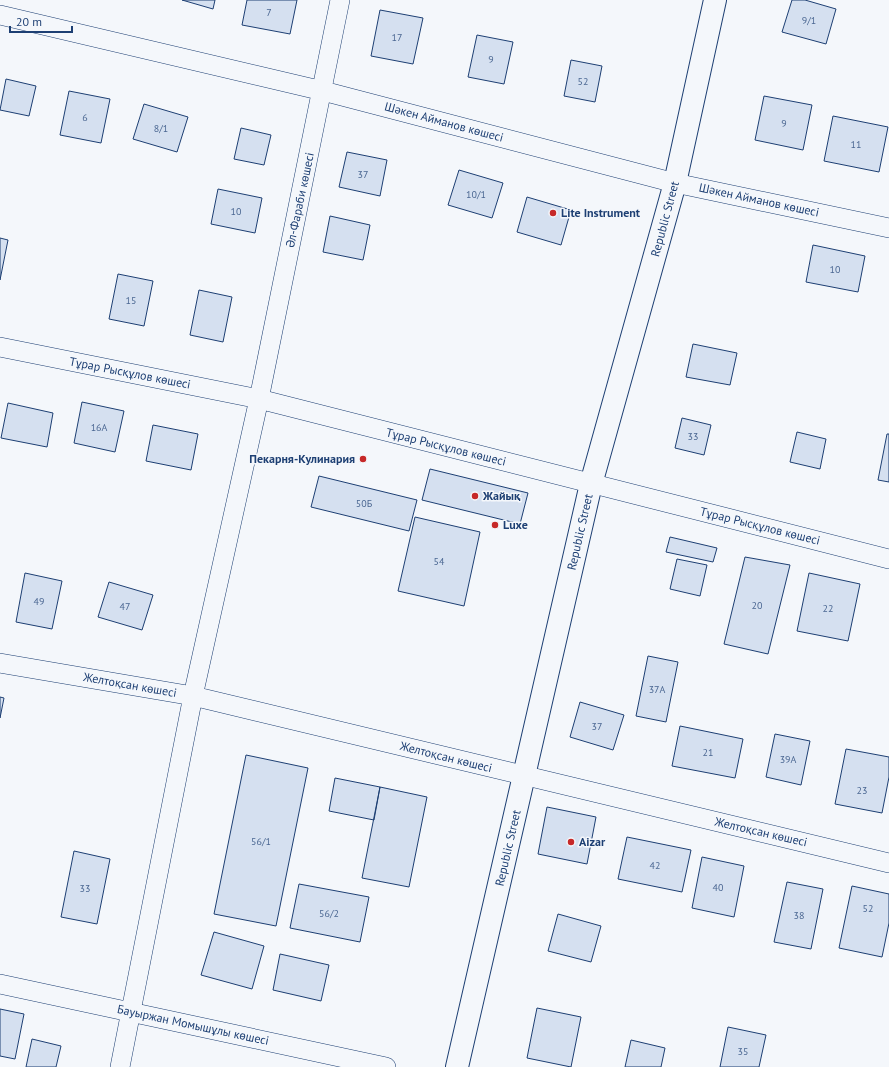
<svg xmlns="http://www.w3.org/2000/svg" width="889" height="1067" font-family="'PT Sans',sans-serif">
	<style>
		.building { fill: #d5e0f0; stroke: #1d3f73 }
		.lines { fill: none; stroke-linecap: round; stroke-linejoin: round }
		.street-casing { stroke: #1d3f73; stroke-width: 20 }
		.secondary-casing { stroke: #1d3f73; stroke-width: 24 }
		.street { stroke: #f4f7fb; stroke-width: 19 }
		.secondary { stroke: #f4f7fb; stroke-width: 22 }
		.poi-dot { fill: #c62828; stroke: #f4f7fb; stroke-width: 1.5 }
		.labels { text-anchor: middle; stroke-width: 3; stroke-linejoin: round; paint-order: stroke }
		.number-label { font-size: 10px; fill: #4b6792 }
		.street-label { font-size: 12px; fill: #1d3f73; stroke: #f4f7fb }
		.poi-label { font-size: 12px; font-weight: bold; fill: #1d3f73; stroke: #f4f7fb; text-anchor: start }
	</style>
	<rect width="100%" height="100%" fill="#f4f7fb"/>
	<!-- building -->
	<path class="building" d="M 182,0 L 215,0 L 213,9 Z
		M 247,0 L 297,0 L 290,34 L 242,25 Z
		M 792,0 L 805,0 L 836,9 L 826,44 L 782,32 Z
		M 380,10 L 423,18 L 413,64 L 371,56 Z
		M 477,35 L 513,42 L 504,84 L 468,77 Z
		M 571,60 L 602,66 L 595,102 L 564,96 Z
		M 6,79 L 36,86 L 29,116 L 0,110 Z
		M 69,91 L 110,99 L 101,143 L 60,135 Z
		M 764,96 L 812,105 L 803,150 L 755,140 Z
		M 144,104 L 188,117 L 177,152 L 133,139 Z
		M 833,116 L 888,127 L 879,172 L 824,161 Z
		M 241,128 L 271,135 L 264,165 L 234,159 Z
		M 347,152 L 387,160 L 380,196 L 339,187 Z
		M 459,170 L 503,183 L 492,218 L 448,205 Z
		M 218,189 L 262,198 L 255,233 L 211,224 Z
		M 527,197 L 571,210 L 561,245 L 517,232 Z
		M 330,216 L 370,225 L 363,260 L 323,252 Z
		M 0,238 L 8,240 L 0,280 Z
		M 813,245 L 865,256 L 858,292 L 806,282 Z
		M 118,274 L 153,281 L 144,326 L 109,319 Z
		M 199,290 L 232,297 L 223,342 L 190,335 Z
		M 693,344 L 737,353 L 730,385 L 686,377 Z
		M 82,402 L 124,411 L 115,452 L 74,443 Z
		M 8,403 L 53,413 L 47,447 L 1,438 Z
		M 682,418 L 711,425 L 704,455 L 675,448 Z
		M 153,425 L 198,434 L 191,470 L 146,461 Z
		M 797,432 L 826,439 L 820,469 L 790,462 Z
		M 887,434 L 889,434 L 889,482 L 878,480 Z
		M 430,469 L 528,493 L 520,524 L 422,500 Z
		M 319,476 L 417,500 L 409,531 L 311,507 Z
		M 415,517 L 480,532 L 464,606 L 398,591 Z
		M 670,537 L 717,548 L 713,562 L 666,552 Z
		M 745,557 L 790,565 L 768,654 L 724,644 Z
		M 677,559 L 707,565 L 700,596 L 670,589 Z
		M 25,573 L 62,581 L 52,629 L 16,622 Z
		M 809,573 L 860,584 L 848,641 L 797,631 Z
		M 109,582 L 153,595 L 142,630 L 98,617 Z
		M 648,656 L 678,662 L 666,722 L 636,716 Z
		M 0,697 L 4,698 L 0,718 Z
		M 580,702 L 624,715 L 613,750 L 570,737 Z
		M 680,726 L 743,739 L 735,778 L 672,766 Z
		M 775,734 L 810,741 L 801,785 L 766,777 Z
		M 846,749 L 889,757 L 889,777 L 882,813 L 835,804 Z
		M 246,755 L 308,768 L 276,926 L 214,914 Z
		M 335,778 L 380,787 L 374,820 L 329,811 Z
		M 380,787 L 427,797 L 409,887 L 362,878 Z
		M 547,807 L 596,817 L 587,864 L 538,854 Z
		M 627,837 L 691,850 L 682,892 L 618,879 Z
		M 74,851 L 110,859 L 97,924 L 61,917 Z
		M 702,857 L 744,866 L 734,917 L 692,908 Z
		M 787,882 L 823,889 L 811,949 L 774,942 Z
		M 299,884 L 369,897 L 360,942 L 290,928 Z
		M 852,886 L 889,894 L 889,923 L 882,957 L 839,948 Z
		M 558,914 L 601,926 L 591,962 L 548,951 Z
		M 214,932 L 264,946 L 252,989 L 201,975 Z
		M 280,954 L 329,965 L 321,1001 L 273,990 Z
		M 537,1008 L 581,1017 L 571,1067 L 527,1058 Z
		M 0,1009 L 24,1014 L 15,1059 L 0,1056 Z
		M 728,1027 L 766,1035 L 759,1067 L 720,1067 Z
		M 32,1039 L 61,1046 L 56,1067 L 26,1067 Z
		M 631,1040 L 665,1048 L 661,1067 L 625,1067 Z"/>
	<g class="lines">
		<defs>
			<path id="street" d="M 0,15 L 323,91 L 675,183 L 889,228
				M 0,347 L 259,399 L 889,559
				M 0,663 L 193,696 L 889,863
				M 0,984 L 386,1067
				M 120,1067 L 193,696 L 259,399 L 340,0"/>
			<path id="secondary" d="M 457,1067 L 591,484 L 675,183 L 715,0"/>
		</defs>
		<!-- street casing -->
		<use href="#street" class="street-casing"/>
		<!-- secondary casing -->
		<use href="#secondary" class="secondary-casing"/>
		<!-- street -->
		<use href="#street" class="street"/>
		<!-- secondary -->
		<use href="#secondary" class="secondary"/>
	</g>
	<!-- markers -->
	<g class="poi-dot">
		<circle cx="553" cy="213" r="4"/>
		<circle cx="363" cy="459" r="4"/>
		<circle cx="475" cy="496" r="4"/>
		<circle cx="495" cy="525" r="4"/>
		<circle cx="571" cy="842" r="4"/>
	</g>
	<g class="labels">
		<!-- number labels -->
		<g class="number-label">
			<text x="269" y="16">7</text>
			<text x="809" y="24">9/1</text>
			<text x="397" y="41">17</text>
			<text x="491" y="63">9</text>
			<text x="583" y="85">52</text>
			<text x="85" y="121">6</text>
			<text x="784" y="127">9</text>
			<text x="161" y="132">8/1</text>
			<text x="856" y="148">11</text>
			<text x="363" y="178">37</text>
			<text x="476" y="198">10/1</text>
			<text x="236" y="215">10</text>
			<text x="835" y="273">10</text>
			<text x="131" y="304">15</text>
			<text x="99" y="431">16А</text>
			<text x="693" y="440">33</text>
			<text x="364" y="507">50Б</text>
			<text x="439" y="565">54</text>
			<text x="39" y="605">49</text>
			<text x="757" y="609">20</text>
			<text x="125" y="610">47</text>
			<text x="828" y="612">22</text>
			<text x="657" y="693">37А</text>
			<text x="597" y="730">37</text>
			<text x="708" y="756">21</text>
			<text x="788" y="763">39А</text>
			<text x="862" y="794">23</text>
			<text x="261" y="845">56/1</text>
			<text x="655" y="869">42</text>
			<text x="718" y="891">40</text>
			<text x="85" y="892">33</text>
			<text x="868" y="912">52</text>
			<text x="329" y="917">56/2</text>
			<text x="799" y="919">38</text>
			<text x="743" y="1055">35</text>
		</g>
		<!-- street labels -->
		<g class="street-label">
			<text transform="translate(444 122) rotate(15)" y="4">Шәкен Айманов көшесі</text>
			<text transform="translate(300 200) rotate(-78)" y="4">Әл-Фараби көшесі</text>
			<text transform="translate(759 200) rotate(12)" y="4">Шәкен Айманов көшесі</text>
			<text transform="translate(665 219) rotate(-75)" y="4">Republic Street</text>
			<text transform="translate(130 373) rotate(11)" y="4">Тұрар Рысқұлов көшесі</text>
			<text transform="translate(446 447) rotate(14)" y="4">Тұрар Рысқұлов көшесі</text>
			<text transform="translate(760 526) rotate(14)" y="4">Тұрар Рысқұлов көшесі</text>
			<text transform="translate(580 532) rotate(-77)" y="4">Republic Street</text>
			<text transform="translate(130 685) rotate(10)" y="4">Желтоқсан көшесі</text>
			<text transform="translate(446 757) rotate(14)" y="4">Желтоқсан көшесі</text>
			<text transform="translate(761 832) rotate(13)" y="4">Желтоқсан көшесі</text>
			<text transform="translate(508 848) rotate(-77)" y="4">Republic Street</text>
			<text transform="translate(193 1025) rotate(12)" y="4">Бауыржан Момышұлы көшесі</text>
		</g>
		<!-- poi labels -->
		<g class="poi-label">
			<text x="561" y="217">Lite Instrument</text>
			<text x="355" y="463" text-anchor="end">Пекарня-Кулинария</text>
			<text x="483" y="500">Жайық</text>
			<text x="503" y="529">Luxe</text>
			<text x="579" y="846">Aizar</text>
		</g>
	</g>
	<!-- scale -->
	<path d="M10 26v6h62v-6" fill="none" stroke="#1d3f73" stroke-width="2"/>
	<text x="16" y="26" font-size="12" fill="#1d3f73" stroke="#f4f7fb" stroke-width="3" paint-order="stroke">20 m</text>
</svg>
